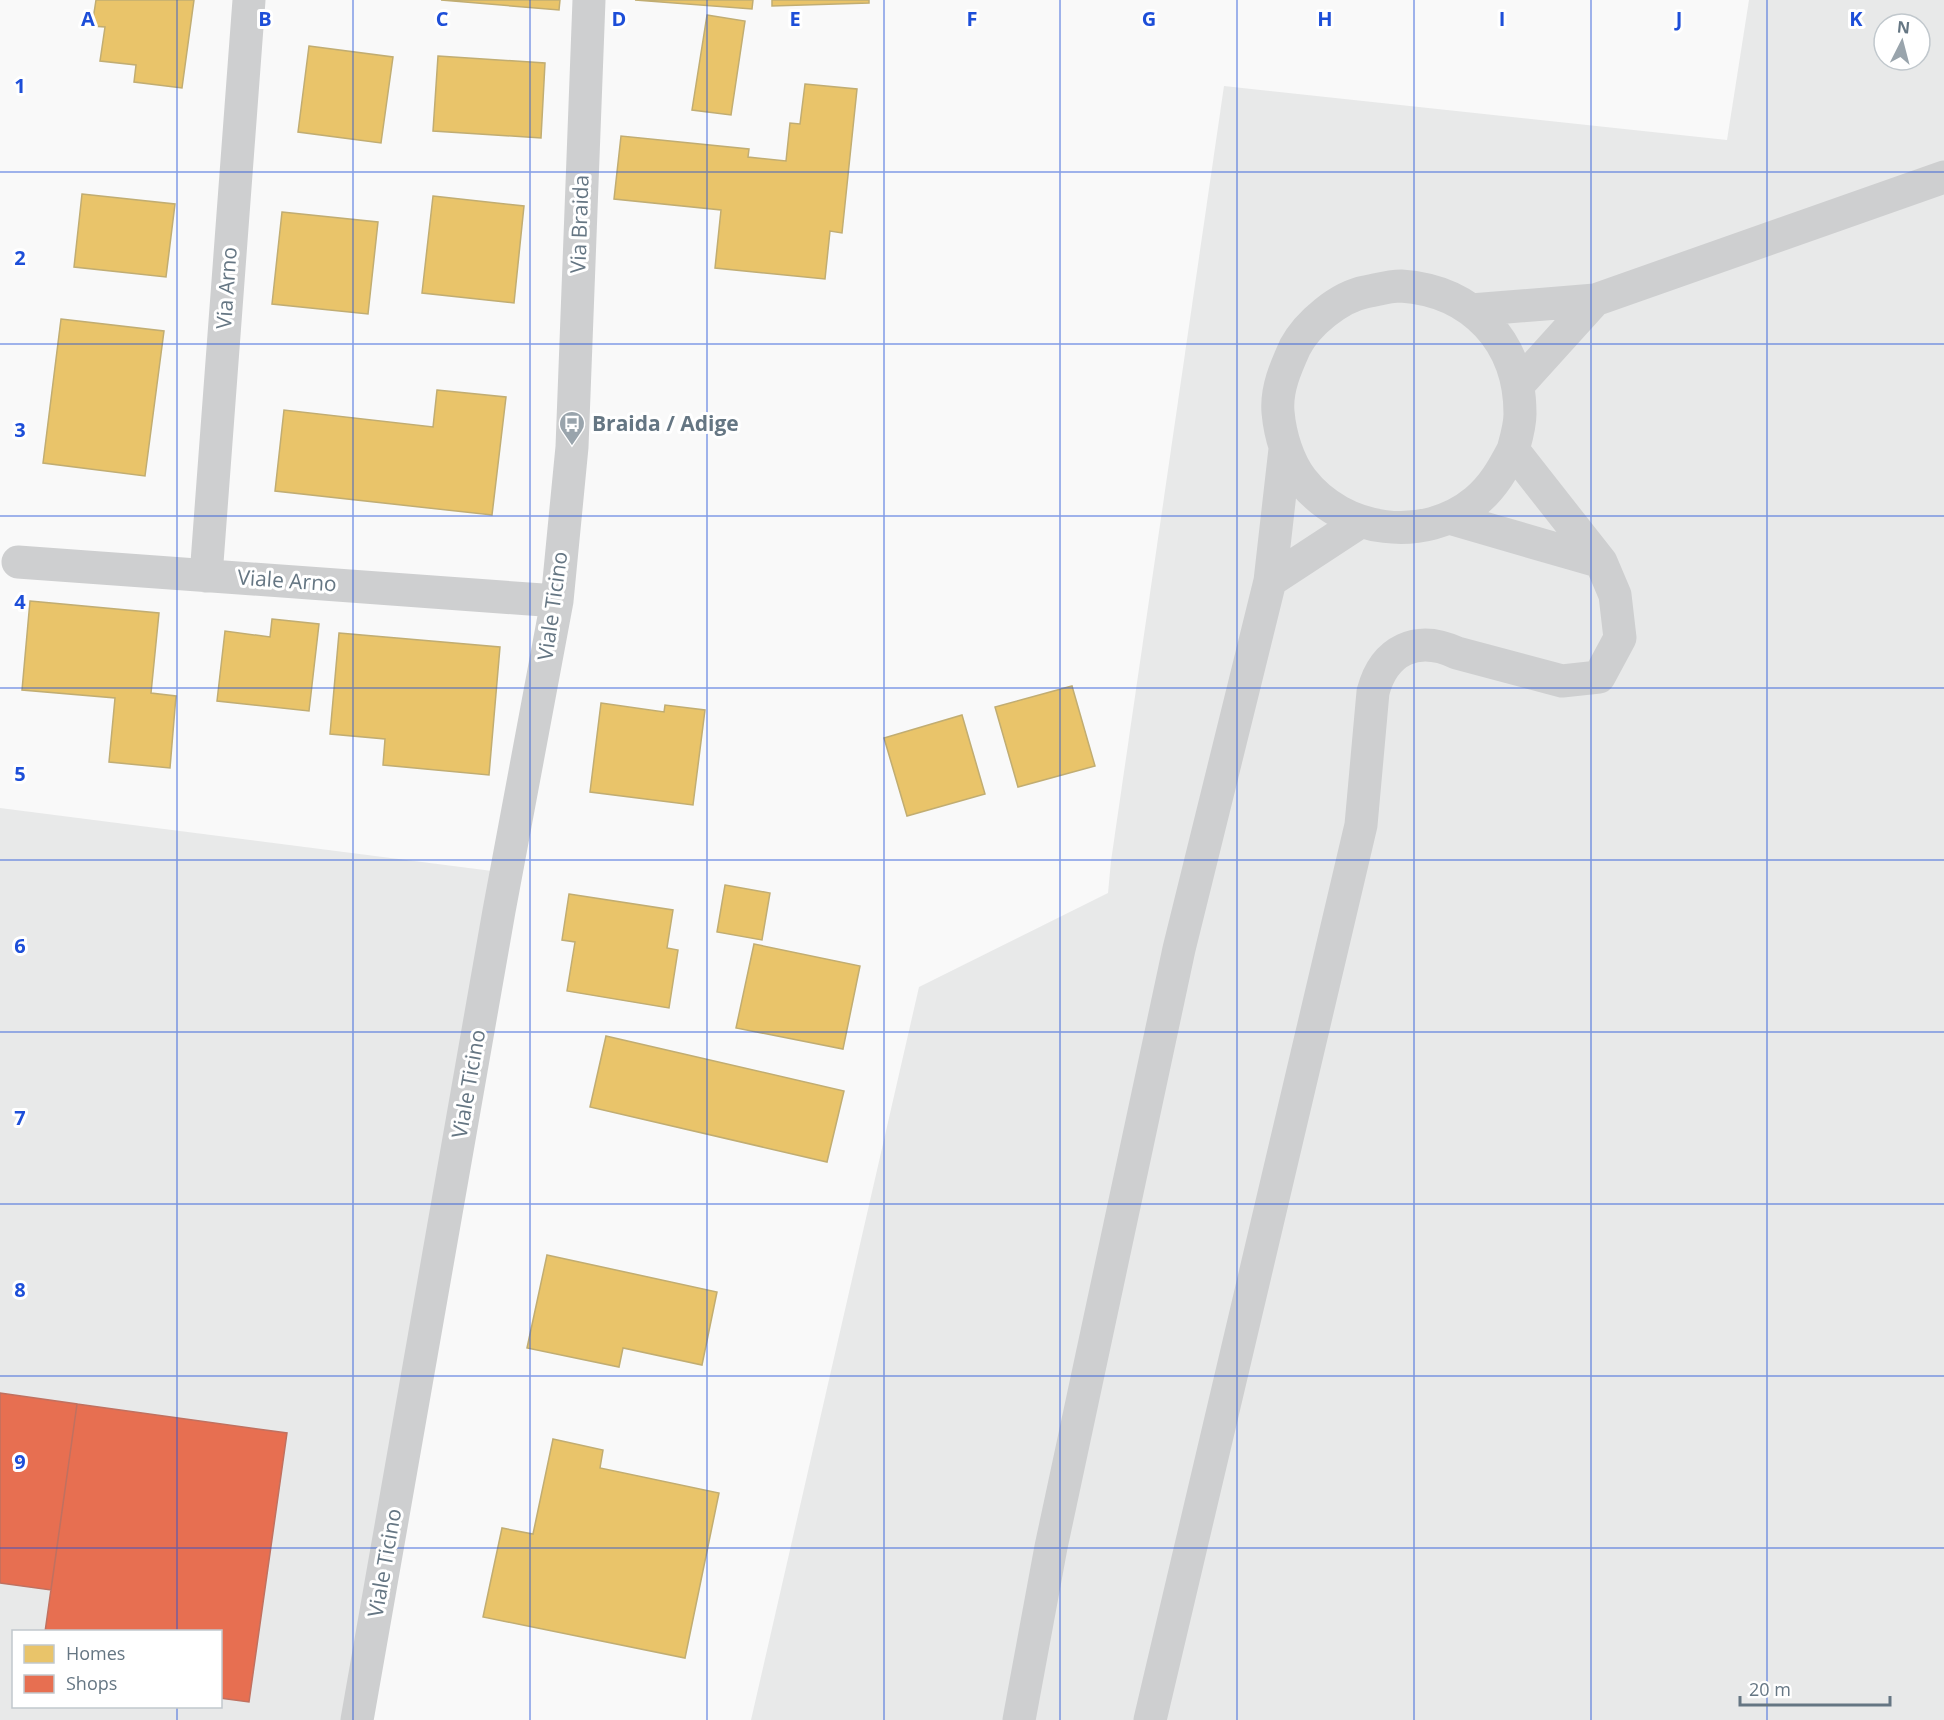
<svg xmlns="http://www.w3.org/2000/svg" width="1944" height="1720" font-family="'Open Sans',sans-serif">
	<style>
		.built { fill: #e8e9e9; fill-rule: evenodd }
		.homes { fill: #e9c46a; stroke: #c1ad72; stroke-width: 1.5 }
		.shops { fill: #e76f51; stroke: #c07160; stroke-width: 1.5 }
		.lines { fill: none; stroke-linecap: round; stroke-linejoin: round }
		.minor { stroke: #cecfd0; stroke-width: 33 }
		.grid { fill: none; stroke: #1d4ed8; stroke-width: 1.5; stroke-opacity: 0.55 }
		.labels { text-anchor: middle; stroke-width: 6; stroke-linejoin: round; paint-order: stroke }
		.street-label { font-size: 21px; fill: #657683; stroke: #fff }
		.poi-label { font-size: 21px; font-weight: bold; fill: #657683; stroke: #fff; text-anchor: start }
		.grid-label { font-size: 20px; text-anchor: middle; font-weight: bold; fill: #1d4ed8; stroke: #fff; stroke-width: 6; stroke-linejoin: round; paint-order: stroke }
	</style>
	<rect width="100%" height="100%" fill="#f9f9f9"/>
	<!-- built -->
	<path class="built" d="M 1749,0 L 1944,0 L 1944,1720 L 751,1720 L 919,987 L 1108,893 L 1111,861 L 1224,86 L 1727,140 ZM 1884,24 L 1920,24 L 1920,60 L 1884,60 Z
		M 0,808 L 500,872 L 355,1720 L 0,1720 ZM 14,1632 L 220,1632 L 220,1706 L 14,1706 Z"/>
	<!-- homes -->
	<path class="homes" d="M 96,0 L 194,0 L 182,88 L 134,82 L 136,65 L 100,61 L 105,27 L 92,26 Z
		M 441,0 L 560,0 L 559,10 Z
		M 635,0 L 753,0 L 752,9 Z
		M 772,0 L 869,0 L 869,3 L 772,6 Z
		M 707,15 L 745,21 L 731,115 L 692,110 Z
		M 309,46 L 393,57 L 381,143 L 298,132 Z
		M 438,56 L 545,63 L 541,138 L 433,131 Z
		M 805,84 L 857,89 L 842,233 L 830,231 L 825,279 L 715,268 L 721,210 L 614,199 L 621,136 L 749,149 L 748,157 L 786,161 L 790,123 L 800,124 Z
		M 82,194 L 175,204 L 166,277 L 74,267 Z
		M 433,196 L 524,206 L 514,303 L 422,293 Z
		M 282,212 L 378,222 L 368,314 L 272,304 Z
		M 61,319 L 164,331 L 145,476 L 43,463 Z
		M 437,390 L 506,397 L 492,515 L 275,491 L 284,410 L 433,427 Z
		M 30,601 L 159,613 L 151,693 L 176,696 L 170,768 L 109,762 L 115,698 L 22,690 Z
		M 272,619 L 319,624 L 309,711 L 217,701 L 225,631 L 270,637 Z
		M 339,633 L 500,647 L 489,775 L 383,765 L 385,739 L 330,734 Z
		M 1072,686 L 1095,766 L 1018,787 L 995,707 Z
		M 601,703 L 664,712 L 665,705 L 705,710 L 693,805 L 590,792 Z
		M 962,715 L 985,794 L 907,816 L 884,738 Z
		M 725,885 L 770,893 L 762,940 L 717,932 Z
		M 569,894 L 673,910 L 667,948 L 678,950 L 669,1008 L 567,991 L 575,942 L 562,940 Z
		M 754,944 L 860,966 L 843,1049 L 736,1028 Z
		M 606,1036 L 844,1091 L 827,1162 L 590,1107 Z
		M 547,1255 L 717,1292 L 702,1365 L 623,1348 L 619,1367 L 527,1348 Z
		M 553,1439 L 603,1450 L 600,1468 L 719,1493 L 685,1658 L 483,1617 L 502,1528 L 533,1534 Z"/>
	<!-- shops -->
	<path class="shops" d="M 0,1393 L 77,1404 L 51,1590 L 0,1583 Z
		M 77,1404 L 287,1433 L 249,1702 L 220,1698 L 220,1632 L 45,1632 Z"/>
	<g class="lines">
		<!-- minor -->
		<path class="minor" d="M 1471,310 L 1595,300 L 1944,177
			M 1519,384 L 1595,300
			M 1449,518 L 1601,562
			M 18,562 L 557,601
			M 206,576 L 249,0
			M 1270,581 L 1360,522
			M 357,1720 L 499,911 L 557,601 L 572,447 L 589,0
			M 1019,1720 L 1051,1547 L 1179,949 L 1270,581 L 1285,449
			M 1150,1720 L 1361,825 L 1373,692 C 1384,650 1417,634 1457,653 L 1562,681 L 1599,677 L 1620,638 L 1615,595 L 1601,562 L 1513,450 C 1516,439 1520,426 1520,414 C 1520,342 1473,291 1401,286 C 1389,286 1376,290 1365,292 C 1339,297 1307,324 1295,347 C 1286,367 1276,389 1278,412 C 1280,435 1288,462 1302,480 C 1343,533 1424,544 1476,501 C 1493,487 1503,469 1513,450"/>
	</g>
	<!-- grid -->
	<path class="grid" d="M 177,0 L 177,1632M 353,0 L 353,1720M 530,0 L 530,1720M 707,0 L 707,1720M 884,0 L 884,1720M 1060,0 L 1060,1720M 1237,0 L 1237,1720M 1414,0 L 1414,1720M 1591,0 L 1591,1720M 1767,0 L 1767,1720M 0,172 L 1944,172M 0,344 L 1944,344M 0,516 L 1944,516M 0,688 L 1944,688M 0,860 L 1944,860M 0,1032 L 1944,1032M 0,1204 L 1944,1204M 0,1376 L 1944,1376M 0,1548 L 1944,1548M 177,1706 L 177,1720"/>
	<!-- icons -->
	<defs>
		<symbol id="bus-pin" viewBox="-11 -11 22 30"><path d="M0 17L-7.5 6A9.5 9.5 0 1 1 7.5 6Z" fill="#99a4ac" stroke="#fff"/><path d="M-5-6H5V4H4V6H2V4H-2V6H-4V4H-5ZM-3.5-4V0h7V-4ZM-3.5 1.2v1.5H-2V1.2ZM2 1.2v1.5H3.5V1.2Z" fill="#fff"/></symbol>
	</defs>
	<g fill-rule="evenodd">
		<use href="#bus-pin" x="557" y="409" width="30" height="40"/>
	</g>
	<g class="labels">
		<!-- street labels -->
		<g class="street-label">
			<text transform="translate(580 224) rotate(-88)" y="7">Via Braida</text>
			<text transform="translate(227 288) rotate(-86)" y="7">Via Arno</text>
			<text transform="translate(287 581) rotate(4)" y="7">Viale Arno</text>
			<text transform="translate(553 606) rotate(-82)" y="7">Viale Ticino</text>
			<text transform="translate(469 1084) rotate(-80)" y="7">Viale Ticino</text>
			<text transform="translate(385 1563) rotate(-80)" y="7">Viale Ticino</text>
		</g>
		<!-- poi labels -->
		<g class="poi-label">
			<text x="592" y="431">Braida / Adige</text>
		</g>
	</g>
	<g class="grid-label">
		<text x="88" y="26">A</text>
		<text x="265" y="26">B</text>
		<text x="442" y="26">C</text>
		<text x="619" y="26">D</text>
		<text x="795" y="26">E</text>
		<text x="972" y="26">F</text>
		<text x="1149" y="26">G</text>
		<text x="1325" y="26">H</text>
		<text x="1502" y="26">I</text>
		<text x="1679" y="26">J</text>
		<text x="1856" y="26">K</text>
		<text x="20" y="93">1</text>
		<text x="20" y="265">2</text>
		<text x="20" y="437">3</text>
		<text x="20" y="609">4</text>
		<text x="20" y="781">5</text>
		<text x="20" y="953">6</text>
		<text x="20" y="1125">7</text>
		<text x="20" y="1297">8</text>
		<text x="20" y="1469">9</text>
	</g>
	<!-- legend -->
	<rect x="12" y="1630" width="210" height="78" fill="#ffffff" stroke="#c1c8cd" stroke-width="1.5"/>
	<rect x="24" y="1645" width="30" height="18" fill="#e9c46a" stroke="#c1c8cd" stroke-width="1.5"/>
	<text x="66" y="1660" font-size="18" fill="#657683">Homes</text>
	<rect x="24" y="1675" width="30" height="18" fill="#e76f51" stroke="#c1c8cd" stroke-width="1.5"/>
	<text x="66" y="1690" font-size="18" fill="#657683">Shops</text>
	<!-- north arrow -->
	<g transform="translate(1902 42) rotate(6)"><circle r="28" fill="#ffffff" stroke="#c1c8cd" stroke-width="1.5"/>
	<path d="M0-4.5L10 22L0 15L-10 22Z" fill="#99a4ac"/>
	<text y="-9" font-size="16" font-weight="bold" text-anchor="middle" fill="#657683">N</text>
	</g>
	<!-- scale -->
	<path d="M1740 1696v9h150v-9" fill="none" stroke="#657683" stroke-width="3"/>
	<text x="1749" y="1696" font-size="18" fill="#657683" stroke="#ffffff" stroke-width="4.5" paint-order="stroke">20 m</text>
</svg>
